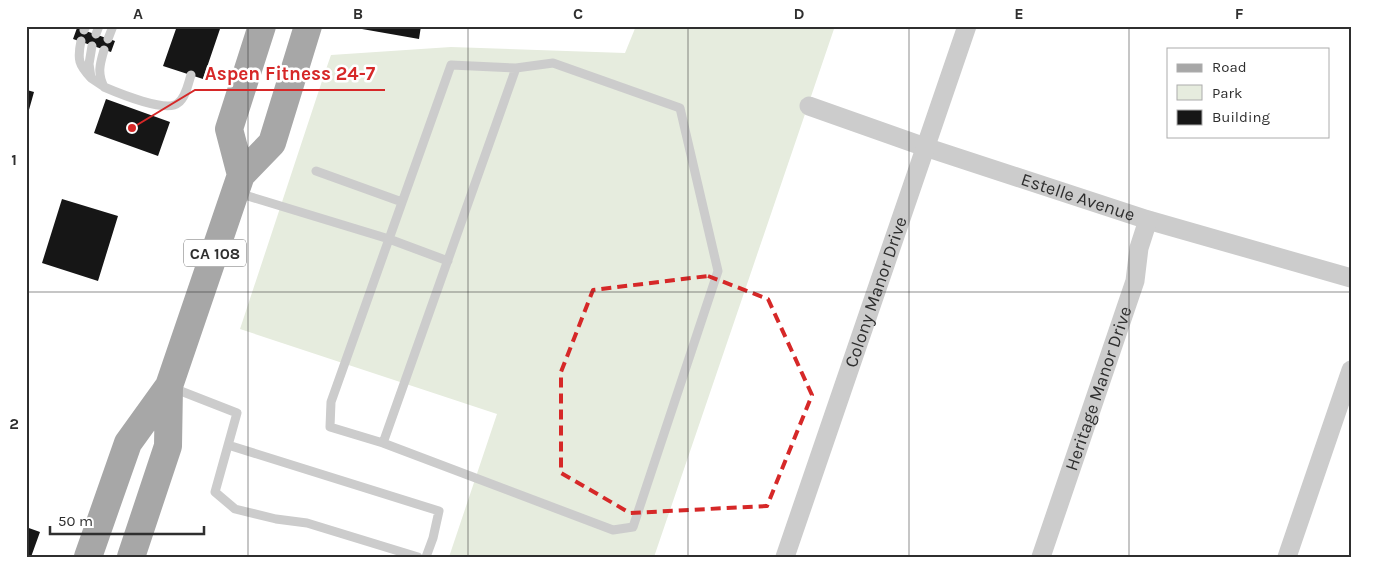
<svg xmlns="http://www.w3.org/2000/svg" width="1377" height="583" font-family="Karla,sans-serif">
	<style>
		.green { fill: #e6ecde }
		.building { fill: #161616 }
		.lines { fill: none; stroke-linecap: round; stroke-linejoin: round }
		.service { stroke: #ccc; stroke-width: 9 }
		.minor { stroke: #ccc; stroke-width: 19 }
		.primary { stroke: #a7a7a7; stroke-width: 28 }
		.marked { fill: none; stroke: #d62828; stroke-width: 4; stroke-dasharray: 10 6; stroke-linejoin: round }
		.grid { fill: none; stroke: #2f2f2f; stroke-width: 1; stroke-opacity: 0.55 }
		.labels { text-anchor: middle; stroke-width: 5; stroke-linejoin: round; paint-order: stroke }
		.shield { fill: #fff; stroke: #6d6d6d; stroke-width: 1 }
		.shield-label { font-size: 16px; font-weight: bold; fill: #2f2f2f }
		.street-label { font-size: 18px; fill: #2f2f2f; stroke: #fff }
		.leader { fill: none; stroke: #d62828; stroke-width: 2 }
		.callout-dot { fill: #d62828; stroke: #fff; stroke-width: 2 }
		.callout-label { font-size: 19px; text-anchor: middle; font-weight: bold; fill: #d62828; stroke: #fff; stroke-width: 5; stroke-linejoin: round; paint-order: stroke }
		.neatline { fill: none; stroke: #2f2f2f; stroke-width: 2 }
		.grid-label { font-size: 16px; text-anchor: middle; font-weight: bold; fill: #2f2f2f }
	</style>
	<rect width="100%" height="100%" fill="#fff"/>
	<!-- green -->
	<path class="green" d="M 636,26 L 835,26 L 654,557 L 449,557 L 497,414 L 240,329 L 324,75 L 331,55 L 451,47 L 625,53 Z"/>
	<!-- building -->
	<path class="building" d="M 177,26 L 221,26 L 203,79 L 163,66 Z
		M 363,26 L 421,26 L 419,39 L 362,29 Z
		M 77,28 L 115,41 L 111,52 L 73,39 Z
		M 27,90 L 34,92 L 27,117 L 26,92 Z
		M 106,99 L 170,122 L 158,156 L 94,133 Z
		M 62,199 L 118,216 L 98,281 L 42,263 Z
		M 26,527 L 40,532 L 31,557 L 26,557 Z"/>
	<g class="lines">
		<!-- service -->
		<path class="service" d="M 84,30 L 86,26
			M 96,34 L 99,26
			M 108,39 L 113,26
			M 81,41 C 77,60 79,65 91,78
			M 92,46 L 89,64 L 91,78 L 103,86
			M 104,50 C 100,64 97,73 104,87 C 118,93 167,113 178,103 C 186,97 188,84 191,75
			M 316,171 L 402,202
			M 238,193 L 389,239 L 451,65 L 516,68 L 383,443 L 330,427 L 331,402 L 389,239 L 448,261
			M 173,388 L 237,413 L 215,492 L 235,509 L 276,519 L 307,523 L 418,557
			M 383,443 L 613,530 L 633,527 L 718,271 L 680,108 L 553,63 L 516,68
			M 228,445 L 439,511 L 433,538 L 426,557"/>
		<!-- minor -->
		<g class="minor">
			<path id="s1" d="M 809,106 L 925,147 L 1148,220 L 1351,278"/>
			<path id="s2" d="M 785,557 L 967,26"/>
			<path id="s3" d="M 1041,557 L 1135,281 L 1139,248 L 1148,220"/>
			<path d="M 1287,557 L 1351,370"/>
		</g>
		<!-- primary -->
		<path class="primary" d="M 241,175 L 229,129 L 262,26
			M 88,557 L 128,443 L 169,386 L 241,175 L 272,143 L 308,26
			M 131,557 L 168,446 L 169,386"/>
	</g>
	<!-- marked area -->
	<path class="marked" d="M 708,276 L 768,299 L 812,395 L 767,506 L 630,513 L 561,473 L 561,372 L 593,290 Z"/>
	<!-- grid -->
	<path class="grid" d="M 248,26 L 248,557M 468,26 L 468,557M 688,26 L 688,557M 909,26 L 909,557M 1129,26 L 1129,557M 26,292 L 1351,292"/>
	<g class="labels">
		<!-- shield labels -->
		<rect class="shield" x="184" y="239.5" width="62" height="27" rx="4"/>
		<g class="shield-label">
			<text x="215" y="259">CA 108</text>
		</g>
		<!-- street labels -->
		<g class="street-label">
			<text dy="6" stroke="none"><textPath href="#s1" startOffset="284">Estelle Avenue</textPath></text>
			<text dy="6" stroke="none"><textPath href="#s2" startOffset="280">Colony Manor Drive</textPath></text>
			<text dy="6" stroke="none"><textPath href="#s3" startOffset="178">Heritage Manor Drive</textPath></text>
		</g>
	</g>
	<!-- callouts -->
	<path class="leader" d="M132 128L195 90H385"/>
	<circle class="callout-dot" cx="132" cy="128" r="5"/>
	<g class="callout-label">
		<text x="290" y="80">Aspen Fitness 24-7</text>
	</g>
	<!-- border -->
	<rect width="1377" height="583" fill="none" stroke="#ffffff" stroke-width="55"/>
	<!-- legend -->
	<rect x="1167" y="48" width="162" height="90" fill="#ffffff" stroke="#acacac"/>
	<rect x="1177" y="64" width="25" height="8" fill="#a7a7a7" stroke="#acacac"/>
	<text x="1212" y="72" font-size="15" fill="#2f2f2f">Road</text>
	<rect x="1177" y="85" width="25" height="15" fill="#e6ecde" stroke="#acacac"/>
	<text x="1212" y="98" font-size="15" fill="#2f2f2f">Park</text>
	<rect x="1177" y="110" width="25" height="15" fill="#161616" stroke="#acacac"/>
	<text x="1212" y="122" font-size="15" fill="#2f2f2f">Building</text>
	<!-- scale -->
	<path d="M50 526v8h154v-8" fill="none" stroke="#2f2f2f" stroke-width="2.5"/>
	<text x="58" y="526" font-size="15" fill="#2f2f2f" stroke="#ffffff" stroke-width="4" paint-order="stroke">50 m</text>
	<rect x="28" y="28" width="1322" height="528" class="neatline"/>
	<g class="grid-label">
		<text x="138" y="19">A</text>
		<text x="358" y="19">B</text>
		<text x="578" y="19">C</text>
		<text x="799" y="19">D</text>
		<text x="1019" y="19">E</text>
		<text x="1239" y="19">F</text>
		<text x="14" y="165">1</text>
		<text x="14" y="429">2</text>
	</g>
</svg>
